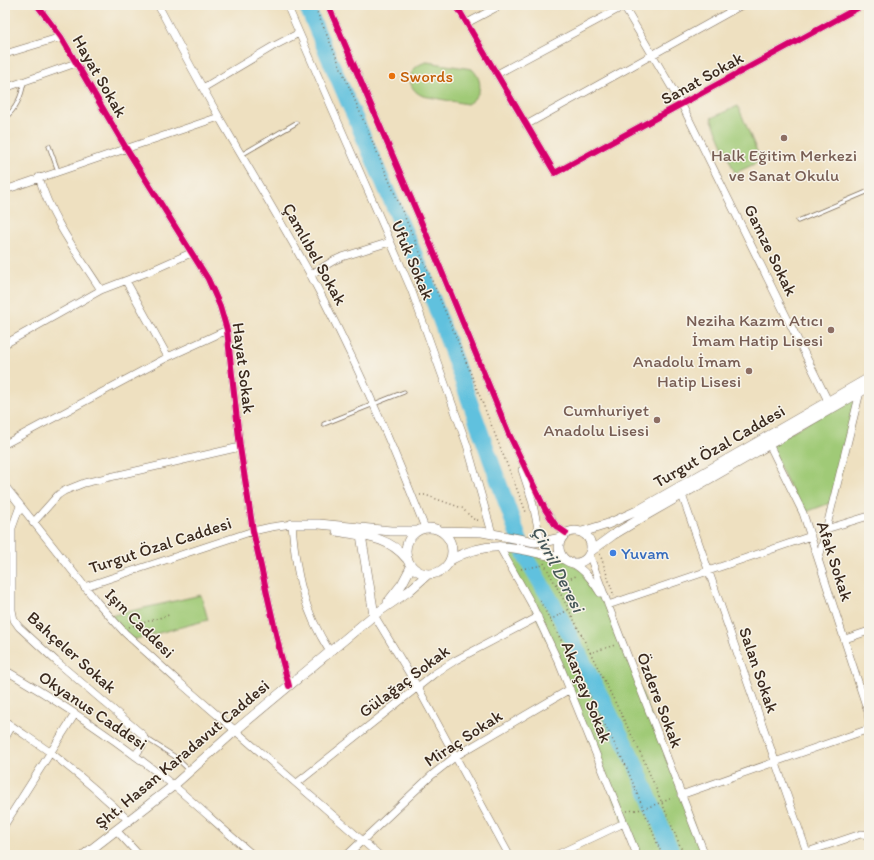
<svg xmlns="http://www.w3.org/2000/svg" width="874" height="860" font-family="Itim,sans-serif">
	<style>
		.green { fill: #a0ca77; stroke: #6e7a4a }
		.lines { fill: none; stroke-linecap: round; stroke-linejoin: round }
		.river { stroke: #60c1de; stroke-width: 16 }
		.service-casing { stroke: #7a6a57; stroke-width: 5 }
		.minor-casing { stroke: #7a6a57; stroke-width: 8 }
		.tertiary-casing { stroke: #7a6a57; stroke-width: 10 }
		.path { stroke: #7a6a57; stroke-width: 1.5; stroke-dasharray: 1 3; stroke-linecap: butt }
		.service { stroke: #fff; stroke-width: 3.5 }
		.minor { stroke: #fff; stroke-width: 7 }
		.tertiary { stroke: #fff; stroke-width: 9 }
		.cycleway-casing { stroke: #f7f3e8; stroke-width: 8 }
		.cycleway { stroke: #d6006c; stroke-width: 6 }
		.food-dot { fill: #e8710a; stroke: #f7f3e8; stroke-width: 1.5 }
		.education-dot { fill: #8d6e63; stroke: #f7f3e8; stroke-width: 1.5 }
		.shop-dot { fill: #3f7fe0; stroke: #f7f3e8; stroke-width: 1.5 }
		.labels { text-anchor: middle; stroke-width: 3; stroke-linejoin: round; paint-order: stroke }
		.street-label { font-size: 17px; fill: #3b2a1e; stroke: #f7f3e8 }
		.food-label { font-size: 17px; fill: #c56008; stroke: #f7f3e8; text-anchor: start }
		.education-label { font-size: 17px; fill: #785e54; stroke: #f7f3e8; text-anchor: end }
		.shop-label { font-size: 17px; fill: #366cbe; stroke: #f7f3e8; text-anchor: start }
		.water-label { font-size: 18px; font-style: italic; fill: #465758; stroke: #f7f3e8 }
	</style>
	<rect width="100%" height="100%" fill="#f7f3e8"/>
	<filter id="ink" filterUnits="userSpaceOnUse"><feTurbulence type="fractalNoise" baseFrequency=".025" numOctaves="2"/><feDisplacementMap in="SourceGraphic" scale="8" xChannelSelector="R" yChannelSelector="G"/><feConvolveMatrix kernelMatrix="1 2 1 2 8 2 1 2 1" color-interpolation-filters="sRGB"/></filter>
	<filter id="wash" filterUnits="userSpaceOnUse"><feTurbulence type="fractalNoise" baseFrequency=".012" numOctaves="4" result="noise"/><feDisplacementMap in="SourceGraphic" scale="16" xChannelSelector="R" yChannelSelector="G"/><feGaussianBlur stdDeviation="0.9" result="paint"/><feColorMatrix in="noise" values="0 0 0 0 0 0 0 0 0 0 0 0 0 0 0 0 0 1.4 0 .05"/><feComposite in="paint" operator="in"/></filter>
	<g filter="url(#wash)">
		<rect width="100%" height="100%" fill="#eee0c0"/>
		<!-- green -->
		<path class="green" d="M 427,62 L 472,69 C 484,81 482,96 467,104 L 423,96 C 404,88 407,66 427,62 Z
			M 738,106 L 761,161 L 735,173 L 711,118 Z
			M 860,392 L 833,502 L 803,513 L 769,445 Z
			M 502,546 L 564,559 L 583,571 L 608,605 L 705,855 L 637,855 L 559,663 Z
			M 201,595 L 208,620 L 132,640 L 109,616 Z"/>
		<g class="lines">
			<!-- river -->
			<path class="river" d="M 306,5 L 427,283 L 526,558 L 556,609 L 634,761 L 673,855"/>
		</g>
	</g>
	<g filter="url(#ink)">
		<g class="lines">
			<defs>
				<path id="service" d="M 5,118 C 17,108 22,96 24,81
					M 49,146 L 58,171
					M 241,155 L 296,123
					M 798,221 L 869,191
					M 324,424 L 404,392
					M 144,737 L 174,756 L 189,770"/>
				<path id="minor" d="M 37,5 L 61,37 L 126,148 L 208,279 L 220,306 L 227,330 L 240,447 L 253,531 L 280,652 L 289,686
					M 158,5 C 178,43 198,80 219,117 C 249,169 281,221 310,274 C 354,356 391,441 425,528
					M 287,5 L 411,289 L 467,445 L 492,533
					M 328,5 L 425,231 L 509,434 L 545,509 L 556,526 L 566,533
					M 456,5 L 555,173 L 863,5
					M 623,5 L 682,105 L 830,405
					M 467,23 L 501,5
					M 5,54 L 61,37
					M 497,74 L 626,5
					M 5,88 L 76,63
					M 203,88 L 272,47 L 299,33
					M 526,125 L 742,5
					M 39,177 C 51,219 78,254 101,290
					M 5,190 L 219,117
					M 310,275 L 333,261 L 342,257 L 390,242
					M 126,281 L 168,357
					M 5,344 L 101,290 L 148,272 L 191,253
					M 767,440 L 803,513 L 868,712 L 869,721
					M 5,444 L 168,357 L 227,330
					M 522,470 L 532,500 L 541,542
					M 5,486 L 97,602 L 125,633 L 178,681 L 379,855
					M 682,495 L 808,855
					M 20,506 L 12,528 L 12,610 L 14,620 L 19,627 L 56,661 L 143,735 C 147,743 139,749 135,756
					M 33,523 L 58,495 L 64,491 L 84,483 L 240,447
					M 826,529 L 869,516
					M 499,546 L 531,603 L 559,663 L 637,855
					M 589,554 L 616,626 L 705,855
					M 819,558 L 860,392
					M 570,562 C 584,569 592,580 600,593
					M 84,587 L 253,531 L 271,527 L 292,524 C 296,575 303,609 330,652
					M 608,605 L 811,536
					M 374,615 L 417,686 L 509,855
					M 845,639 L 869,631
					M 5,670 C 63,704 121,743 173,785 C 200,808 226,832 253,855
					M 5,721 C 20,732 36,742 51,753 C 78,774 104,796 128,820
					M 5,738 L 12,726
					M 297,783 L 434,674 L 456,660 L 538,617
					M 681,795 L 869,729
					M 5,824 L 75,714
					M 116,830 L 139,855
					M 347,855 L 432,775 L 456,756 L 570,689
					M 556,855 L 624,823
					M 798,855 L 861,834 L 869,835"/>
				<path id="tertiary" d="M 292,524 L 319,524 L 391,531 L 417,531
					M406 551a23 23 0 1 1 46 0a23 23 0 1 1-46 0Z
					M559 547a16 16 0 1 1 32 0a16 16 0 1 1-32 0Z
					M 337,531 C 363,536 388,536 406,558
					M 441,531 L 482,532 L 535,542 L 547,541 L 561,538
					M 582,532 L 608,524 L 639,510 L 869,378
					M 361,535 L 374,615
					M 591,551 L 613,535 L 643,517 L 869,387
					M 450,560 C 492,537 521,549 564,559
					M 388,602 L 402,584 L 411,567
					M 84,855 L 173,786 L 236,730 L 374,615 L 409,591 L 428,574"/>
			</defs>
			<!-- service casing -->
			<use href="#service" class="service-casing"/>
			<!-- minor casing -->
			<use href="#minor" class="minor-casing"/>
			<!-- tertiary casing -->
			<use href="#tertiary" class="tertiary-casing"/>
			<!-- path -->
			<path class="path" d="M 314,5 L 457,339 L 526,512
				M 420,495 L 425,495 L 462,508 L 473,519 L 481,521
				M 600,554 L 614,596
				M 544,563 L 566,604 L 643,758 L 684,855
				M 521,569 L 544,565
				M 556,584 L 576,576
				M 540,601 L 567,651 L 626,766 L 662,855
				M 550,620 L 568,610
				M 129,627 L 169,615
				M 590,653 L 615,645
				M 627,811 L 643,809 L 673,798"/>
			<!-- service -->
			<use href="#service" class="service"/>
			<!-- minor -->
			<use href="#minor" class="minor"/>
			<!-- tertiary -->
			<use href="#tertiary" class="tertiary"/>
			<defs>
				<path id="cycleway" d="M 37,5 L 61,37 L 126,148 L 208,279 L 220,306 L 227,330 L 240,447 L 253,531 L 280,652 L 289,686
					M 328,5 L 425,231 L 509,434 L 545,509 L 556,526 L 566,533
					M 456,5 L 555,173 L 863,5"/>
			</defs>
			<!-- cycleway casing -->
			<use href="#cycleway" class="cycleway-casing"/>
			<!-- cycleway -->
			<use href="#cycleway" class="cycleway"/>
		</g>
	</g>
	<!-- markers -->
	<circle class="food-dot" cx="392" cy="76" r="4"/>
	<g class="education-dot">
		<circle cx="784" cy="138" r="4"/>
		<circle cx="831" cy="330" r="4"/>
		<circle cx="749" cy="371" r="4"/>
		<circle cx="657" cy="420" r="4"/>
	</g>
	<circle class="shop-dot" cx="613" cy="553" r="4"/>
	<g class="labels">
		<!-- street labels -->
		<g class="street-label">
			<text transform="translate(100 76) rotate(60)" y="6">Hayat Sokak</text>
			<text transform="translate(702 78) rotate(-29)" y="6">Sanat Sokak</text>
			<text transform="translate(771 250) rotate(64)" y="6">Gamze Sokak</text>
			<text transform="translate(315 254) rotate(61)" y="6">Çamlıbel Sokak</text>
			<text transform="translate(413 260) rotate(67)" y="6">Ufuk Sokak</text>
			<text transform="translate(244 368) rotate(83)" y="6">Hayat Sokak</text>
			<text transform="translate(719 446) rotate(-30)" y="6">Turgut Özal Caddesi</text>
			<text transform="translate(160 545) rotate(-18)" y="6">Turgut Özal Caddesi</text>
			<text transform="translate(835 561) rotate(72)" y="6">Afak Sokak</text>
			<text transform="translate(140 623) rotate(45)" y="6">Işın Caddesi</text>
			<text transform="translate(72 652) rotate(42)" y="6">Bahçeler Sokak</text>
			<text transform="translate(759 670) rotate(71)" y="6">Salan Sokak</text>
			<text transform="translate(404 681) rotate(-37)" y="6">Gülağaç Sokak</text>
			<text transform="translate(587 692) rotate(68)" y="6">Akarçay Sokak</text>
			<text transform="translate(660 700) rotate(69)" y="6">Özdere Sokak</text>
			<text transform="translate(93 710) rotate(34)" y="6">Okyanus Caddesi</text>
			<text transform="translate(463 738) rotate(-33)" y="6">Miraç Sokak</text>
			<text transform="translate(182 754) rotate(-40)" y="6">Şht. Hasan Karadavut Caddesi</text>
		</g>
		<!-- food labels -->
		<g class="food-label">
			<text x="400" y="82">Swords</text>
		</g>
		<!-- education labels -->
		<g class="education-label">
			<text x="784" y="161" text-anchor="middle">Halk Eğitim Merkezi<tspan x="784" dy="20">ve Sanat Okulu</tspan></text>
			<text x="823" y="326">Neziha Kazım Atıcı<tspan x="823" dy="20">İmam Hatip Lisesi</tspan></text>
			<text x="741" y="367">Anadolu İmam<tspan x="741" dy="20">Hatip Lisesi</tspan></text>
			<text x="649" y="416">Cumhuriyet<tspan x="649" dy="20">Anadolu Lisesi</tspan></text>
		</g>
		<!-- shop labels -->
		<g class="shop-label">
			<text x="621" y="559">Yuvam</text>
		</g>
		<!-- water labels -->
		<g class="water-label">
			<text transform="translate(558 569) rotate(63)" y="6">Çivril Deresi</text>
		</g>
	</g>
	<!-- margin -->
	<rect width="874" height="860" fill="none" stroke="#f7f3e8" stroke-width="20"/>
</svg>
